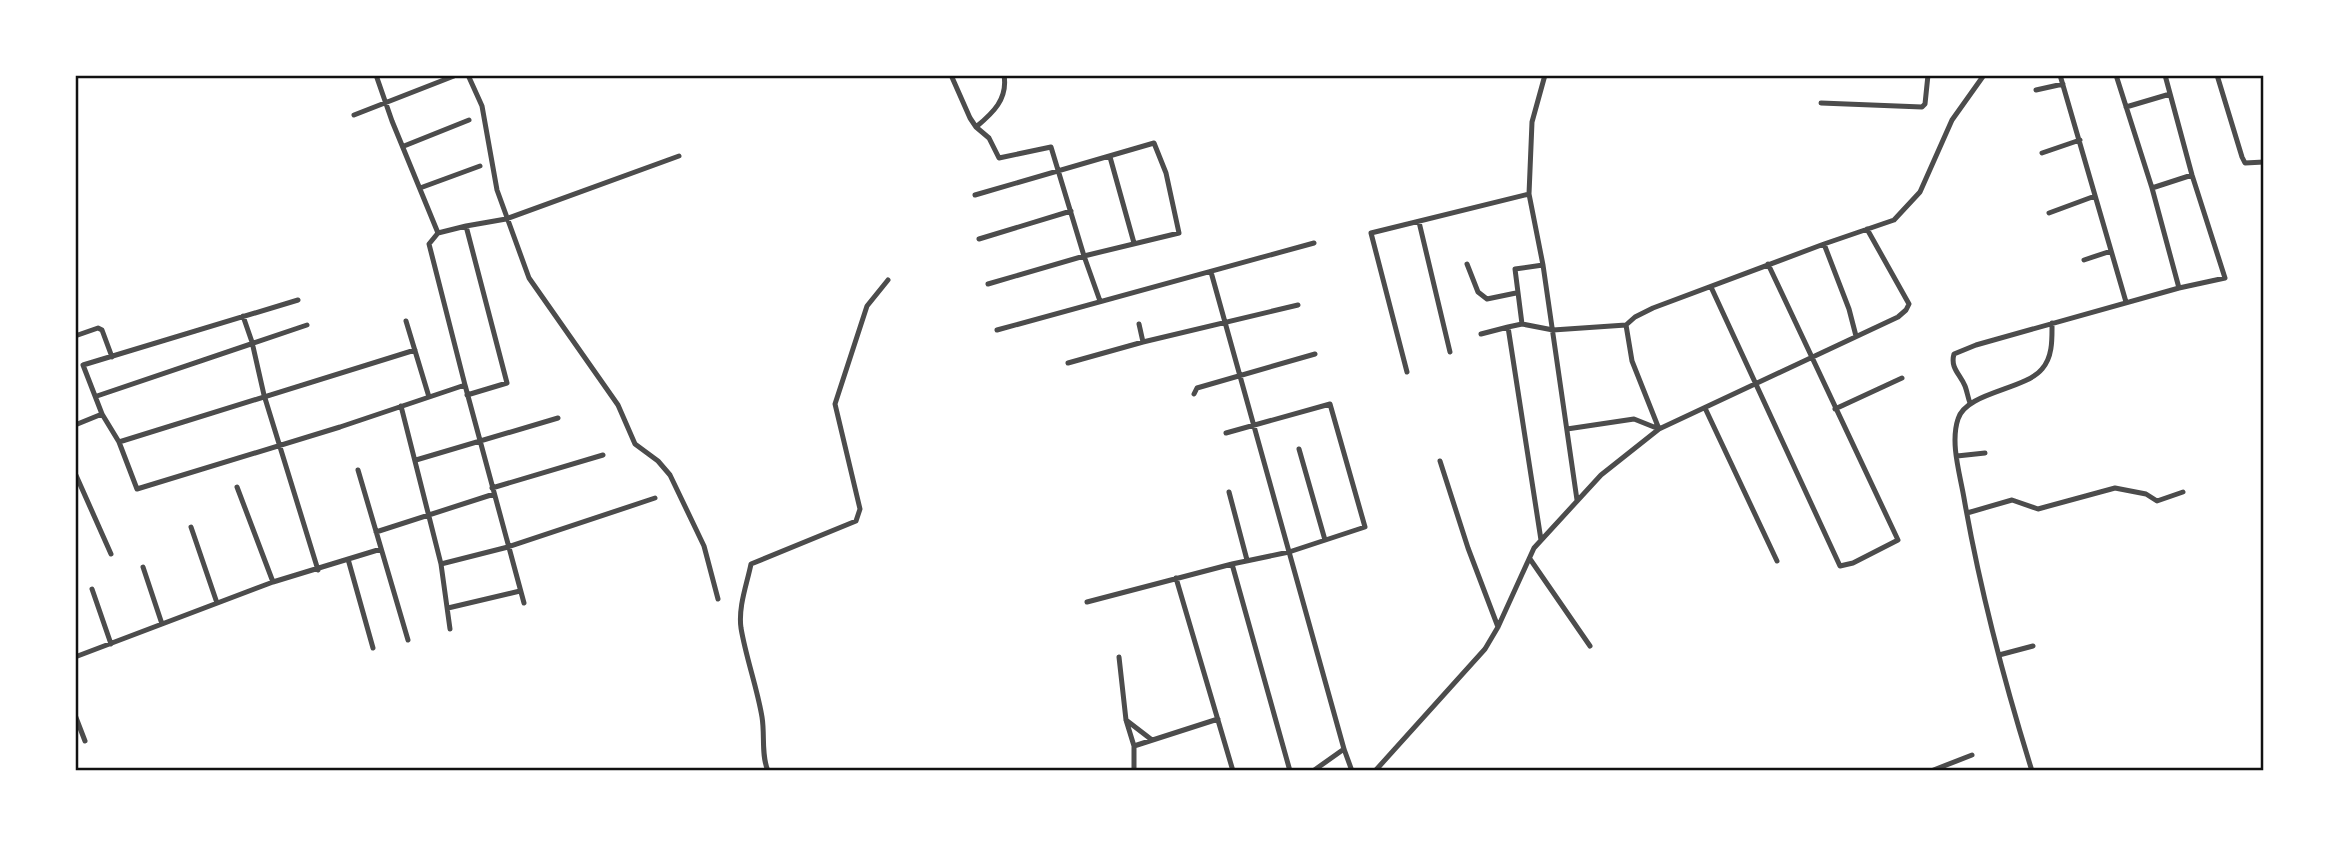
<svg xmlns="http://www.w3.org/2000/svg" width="2339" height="846" font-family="Literata,serif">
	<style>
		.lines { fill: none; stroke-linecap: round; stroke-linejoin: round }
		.minor { stroke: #4c4c4c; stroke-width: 5 }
		.neatline { fill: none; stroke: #111; stroke-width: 2.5 }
	</style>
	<rect width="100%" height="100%" fill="#fff"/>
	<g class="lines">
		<!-- minor -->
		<path class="minor" d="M 376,75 L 392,121 L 438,233
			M 468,75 L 482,106 L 497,190 L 529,278 L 618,405 L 635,444 L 658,461 L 670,475 L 704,546 L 718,599
			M 951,75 L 970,118 L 976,127 L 989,138 L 999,158 L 1051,147 L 1084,256 L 1100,301
			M 2060,75 L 2126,302
			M 2165,75 L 2192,175 L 2225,278 L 2179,288
			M 2217,75 L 2242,157 L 2245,163 L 2264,162
			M 2036,90 L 2063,84
			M 1821,103 L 1922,107 L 1925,104 L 1928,75
			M 2126,107 L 2170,94
			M 354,115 L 454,76
			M 976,127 C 993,113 1008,99 1004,75
			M 404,146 L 469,120
			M 2042,153 L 2080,140
			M 1110,157 L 1134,243
			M 420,188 L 480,166
			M 2152,188 L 2192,175
			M 1529,194 L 1532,122 L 1545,75
			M 975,195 L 1154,143 L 1166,173 L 1179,233 L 1084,256 L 988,284
			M 2049,213 L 2095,196
			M 1419,222 L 1450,352
			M 466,226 L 506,219 L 679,156
			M 979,239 L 1071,211
			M 1824,244 L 1849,309 L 1856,336
			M 2084,260 L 2111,251
			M 1467,264 L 1478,292 L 1487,299 L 1516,293
			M 1211,272 L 1344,749 L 1352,771
			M 1711,287 L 1840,566 L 1853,563 L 1898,540 L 1768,264
			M 243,316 L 252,342 L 264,395 L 318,570
			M 406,321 L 429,397
			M 1139,324 L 1143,342
			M 1522,324 L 1553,330 L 1626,325
			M 997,330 L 1314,243
			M 1481,334 L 1508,327
			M 75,336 L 98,328 L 102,330 L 112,357
			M 1068,363 L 1143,342 L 1298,305
			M 1407,372 L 1371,233 L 1529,194 L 1543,265 L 1577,500
			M 465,385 L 429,244 L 438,233 L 466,226 L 507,383 L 467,395
			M 1194,394 L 1197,388 L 1315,354
			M 97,396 L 307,325
			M 1970,403 C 1968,398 1967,391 1965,386 C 1960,374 1950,368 1954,354 L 1976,345 L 2179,288 L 2152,188 L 2116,75
			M 401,406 L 441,564 L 450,629
			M 1705,408 L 1777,561
			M 1835,409 L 1902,378
			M 102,414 L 83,365 L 298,300
			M 75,425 L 102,414 L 119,442 L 137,489 L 340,427 L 465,385 L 524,603
			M 1567,429 L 1634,419 L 1659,429 L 1898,317 L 1906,310 L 1909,304 L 1867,229
			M 119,442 L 415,350
			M 1299,449 L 1325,540
			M 1957,456 L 1985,453
			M 416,460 L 558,418
			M 1440,461 L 1468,548 L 1498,627
			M 358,470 L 408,640
			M 75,473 L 111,554
			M 237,487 L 273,582
			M 492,488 L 603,455
			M 1229,492 L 1247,560
			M 1967,513 L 2012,500 L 2038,509 L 2115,488 L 2146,494 L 2157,501 L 2183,492
			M 191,527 L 217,603
			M 376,532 L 494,494
			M 1541,540 L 1508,327 L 1522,324 L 1515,269 L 1543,265
			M 348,559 L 373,648
			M 1530,559 L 1590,646
			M 441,564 L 508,547 L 655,498
			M 1232,564 L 1290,771
			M 143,567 L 162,624
			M 1176,578 L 1233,771
			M 92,589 L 111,644
			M 1087,602 L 1232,564 L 1289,552 L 1365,527 L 1330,404 L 1226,433
			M 448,608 L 520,591
			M 1999,655 L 2033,646
			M 75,657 L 273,582 L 381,549
			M 1119,657 L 1126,720 L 1134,746 L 1134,771
			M 75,715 L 85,741
			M 1126,720 L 1152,740
			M 1134,746 L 1218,719
			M 768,771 C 761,755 765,735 762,717 C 757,687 746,658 741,628 C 738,607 747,584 751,564 L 856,521 L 860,509 L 835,404 L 867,306 L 888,280
			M 1313,771 L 1344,749
			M 1375,771 L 1485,649 L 1498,627 L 1534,548 L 1601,475 L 1659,429 L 1632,361 L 1626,325 L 1635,317 L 1653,308 L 1824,244 L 1894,220 L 1920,192 L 1952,120 L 1984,75
			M 1931,771 L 1972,755
			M 2032,771 C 2004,681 1980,590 1964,498 C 1960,474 1950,443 1958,419 C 1966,392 2025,390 2042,369 C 2053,357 2052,338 2052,323"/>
	</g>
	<!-- border -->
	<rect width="2339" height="846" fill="none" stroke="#ffffff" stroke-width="154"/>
	<rect x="77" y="77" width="2185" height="692" class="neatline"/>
</svg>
